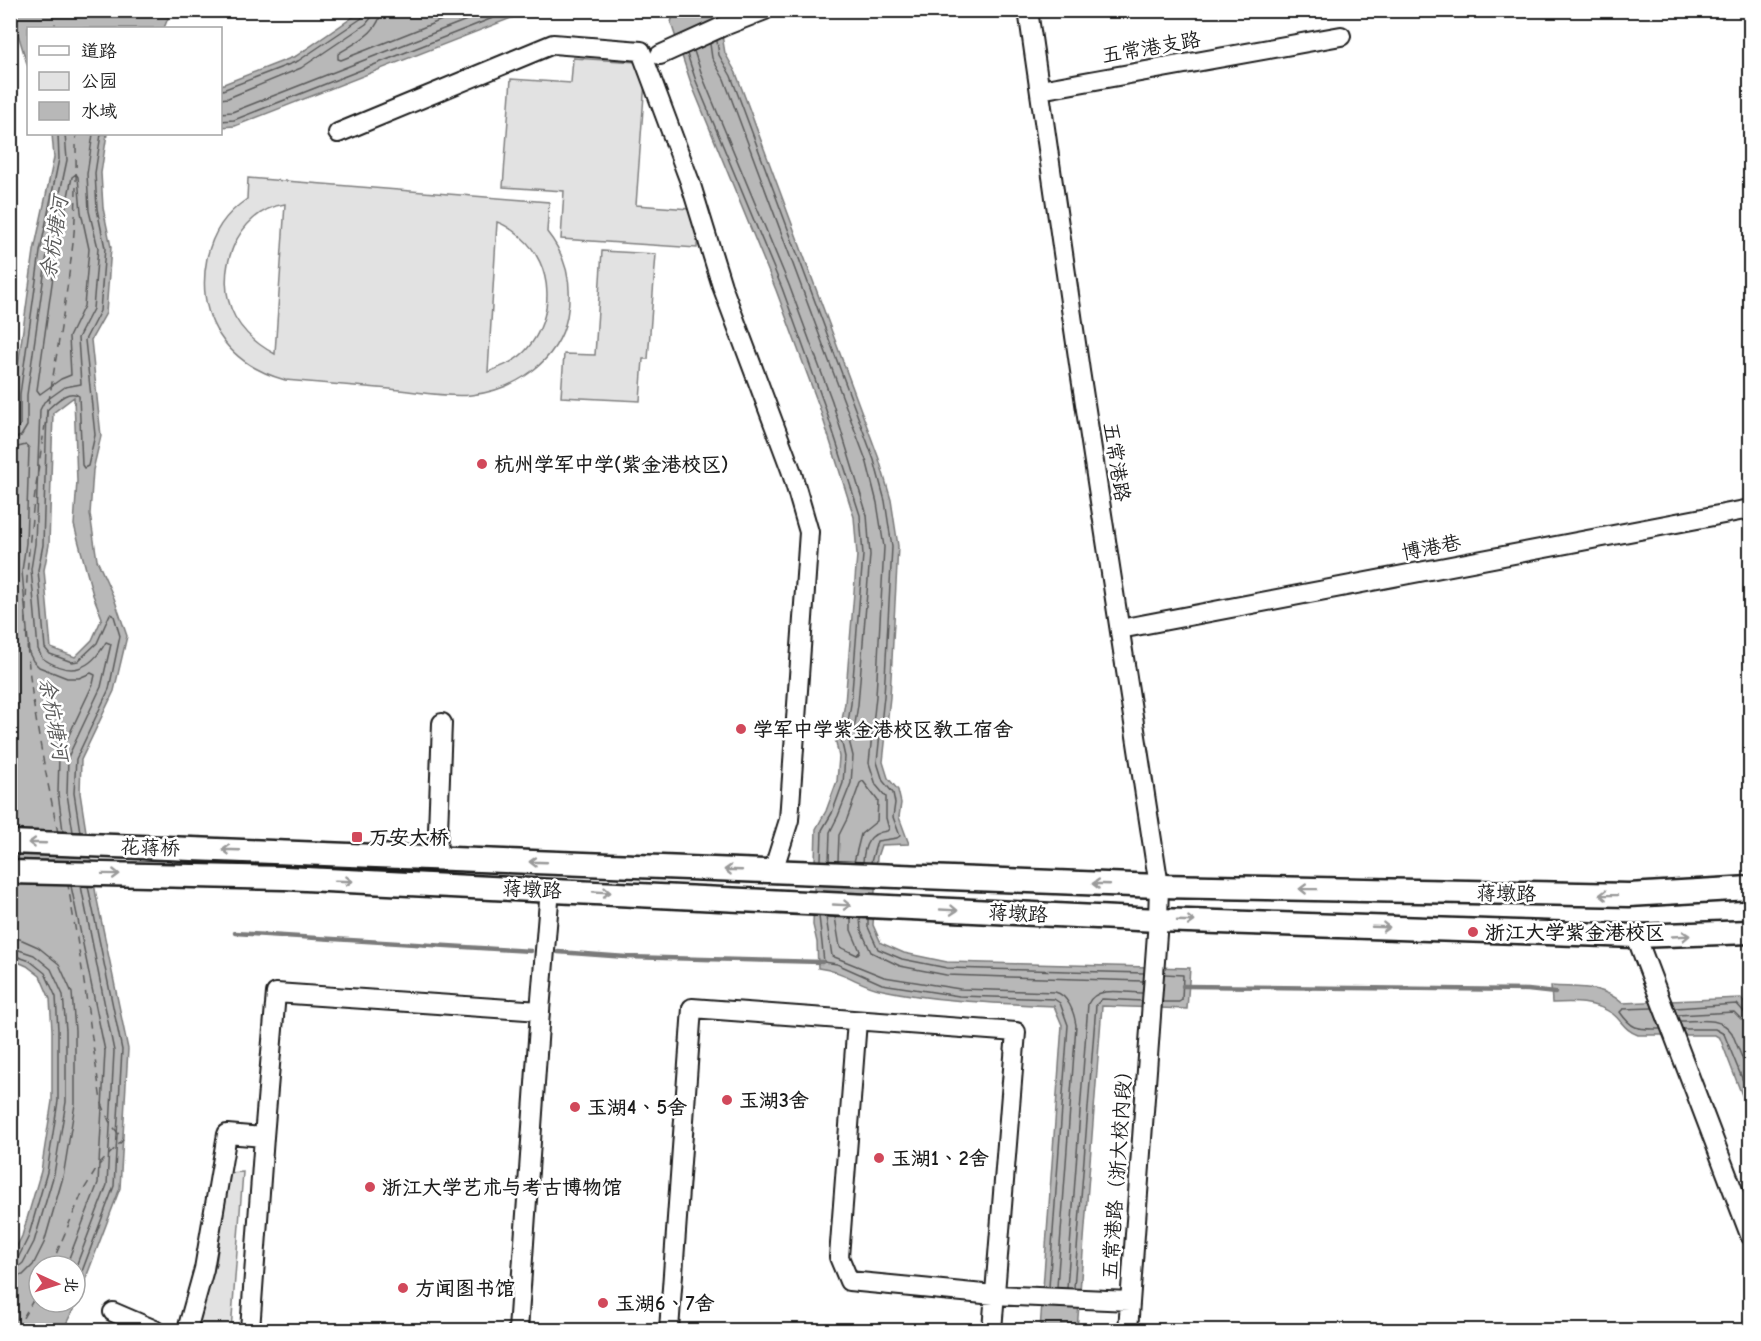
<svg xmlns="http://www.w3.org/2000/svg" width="1761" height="1341" font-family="'Comic Neue','LXGW WenKai TC',sans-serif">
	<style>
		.green { fill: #e2e2e2; stroke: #7f7f7f; stroke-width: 1.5; fill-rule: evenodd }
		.water { fill: #b8b8b8; stroke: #7a7a7a; stroke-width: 1.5; fill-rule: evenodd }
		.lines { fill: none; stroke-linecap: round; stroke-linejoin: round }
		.shore { stroke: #5a5a5a; stroke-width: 1.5 }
		.stream { stroke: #7a7a7a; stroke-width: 4.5 }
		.ferry { stroke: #5a5a5a; stroke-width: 1.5; stroke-dasharray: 8 6; stroke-linecap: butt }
		.minor-casing { stroke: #1c1c1c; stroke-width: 22 }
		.major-casing { stroke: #1c1c1c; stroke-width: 27 }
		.minor { stroke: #fff; stroke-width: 18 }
		.major { stroke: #fff; stroke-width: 22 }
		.oneway { stroke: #999 }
		.poi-dot { fill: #d1495b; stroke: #fff; stroke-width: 2 }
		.labels { text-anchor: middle; stroke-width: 5; stroke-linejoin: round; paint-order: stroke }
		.street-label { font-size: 20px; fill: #1c1c1c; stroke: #fff }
		.poi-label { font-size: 20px; font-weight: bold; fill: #1c1c1c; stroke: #fff; text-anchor: start }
		.water-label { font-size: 21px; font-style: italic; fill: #5a5a5a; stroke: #fff }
	</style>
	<rect width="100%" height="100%" fill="#fff"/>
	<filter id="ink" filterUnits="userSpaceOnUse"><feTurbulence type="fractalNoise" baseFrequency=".0167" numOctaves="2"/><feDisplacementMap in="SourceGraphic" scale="12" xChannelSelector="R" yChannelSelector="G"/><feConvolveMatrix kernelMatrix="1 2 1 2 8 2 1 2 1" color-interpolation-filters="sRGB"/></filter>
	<g filter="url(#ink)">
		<!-- green -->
		<path class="green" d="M 573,58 L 637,62 L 645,81 L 636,205 L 690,209 L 698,227 L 697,248 L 561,239 L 564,191 L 503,187 L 511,79 L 571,83 Z
			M 248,178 L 549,202 L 547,232 C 567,257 573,286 567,317 C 558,362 515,390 471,395 C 448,398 414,391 390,389 C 355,386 320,383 285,380 C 227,364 195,318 207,258 C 213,232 225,214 247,199 ZM 285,204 L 275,353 L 275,354 C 258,345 244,333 235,317 C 212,275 236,211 285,204 ZM 497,222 C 507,225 513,231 521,237 C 554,265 555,317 527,349 C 517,361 501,367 488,372 Z
			M 602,251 L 656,254 L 648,359 L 643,359 L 640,401 L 561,397 L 564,354 L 595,355 Z
			M 243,1172 L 231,1330 L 194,1330 L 216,1264 L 228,1173 Z"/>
		<!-- water -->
		<path class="water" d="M 11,11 L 11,10 L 171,11 L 164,28 L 28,28 L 28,67 Z
			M 362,11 L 529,11 L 235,126 L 221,127 L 221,85 L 296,56 Z
			M 677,11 L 718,11 L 725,53 L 736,73 L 879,459 L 891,500 L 898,546 L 890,697 L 883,762 L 888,778 L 898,790 L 901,803 L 899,817 L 909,844 L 881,845 L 877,857 L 873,925 L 881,943 L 904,953 L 947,962 L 1190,968 L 1187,1009 L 1102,1006 L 1077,1330 L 1040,1330 L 1062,1025 L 1054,1006 C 997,1003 940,1002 883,990 C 860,986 845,971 818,968 L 817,942 L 813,925 L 816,829 L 826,811 L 837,781 L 839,757 L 835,737 L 841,726 L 845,703 L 857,555 L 854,517 L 819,406 L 776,290 L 691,83 L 671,23 L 673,14 Z
			M 52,134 L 107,134 L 101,173 L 103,208 L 111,247 L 106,313 L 91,340 L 101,436 L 93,470 L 90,514 L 97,560 L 114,598 L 127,636 L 114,691 L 81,760 L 80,793 L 96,895 L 128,1049 L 120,1188 L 76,1304 L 63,1330 L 11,1330 L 10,1260 L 22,1236 L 41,1171 L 52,1101 L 52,1030 L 50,999 L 40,976 L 27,966 L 11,959 L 10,445 L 14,424 L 14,394 L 34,251 L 54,158 ZM 74,397 L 77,481 L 74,525 L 93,595 L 102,618 L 92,640 L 75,657 L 51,648 L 44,570 L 49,545 L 53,413 ZM 39,1266 L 75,1266 L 75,1302 L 39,1302 Z
			M 1551,986 C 1578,988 1602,984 1622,1003 L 1741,998 L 1750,1011 L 1750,1116 L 1720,1038 L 1715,1035 L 1638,1035 C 1624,1030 1623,1022 1613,1014 C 1594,1001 1574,1002 1552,1003 Z"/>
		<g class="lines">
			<!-- shore -->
			<path class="shore" d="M 381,10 C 380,33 354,43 338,54 L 338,59 L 341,60 L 467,10
				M 717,41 L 719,55 L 731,76 L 874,460 L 885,501 L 892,547 L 884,696 L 877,762 L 883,781 L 893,793 L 895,803 L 893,817 L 900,836 L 897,838 L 877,841 L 871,862
				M 710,44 L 712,58 L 724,79 L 867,463 L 877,503 L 884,547 L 876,696 L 869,763 L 876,785 L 886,797 L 886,818 L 889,829 L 887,831 C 869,833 864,845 863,862
				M 694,51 L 703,78 L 789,285 L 832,401 L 867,515 L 870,555 L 858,705 L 854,730 L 849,740 L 853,756 L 851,783 L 838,816 L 830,832 L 829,861
				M 687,54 L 696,81 L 782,288 L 824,404 L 860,515 L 863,555 L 851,704 L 847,728 L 841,739 L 845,757 L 843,783 L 832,813 L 822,830 L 821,860
				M 220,91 L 298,61 L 362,18 L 365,10
				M 220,99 L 228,98 L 301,68 L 366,24 L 371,18 L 372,10
				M 220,113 L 232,112 L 492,10
				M 220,121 L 234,120 L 513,10
				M 76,174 L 78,177 L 81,212 L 89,249 L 84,306 L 69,337 L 71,375 L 61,379 L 40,394 L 37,390 L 56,255 L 72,177 Z
				M 10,432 L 16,431 L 20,425 L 20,394 L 40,252 L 59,159 L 58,134
				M 10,440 L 21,436 L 27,426 L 27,395 L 47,254 L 67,160 L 65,134
				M 10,449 L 26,445 L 29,448 L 26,543 L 22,571 L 29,653 L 33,661 L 39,667 L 67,678 L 79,678 L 91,673 L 95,675 L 93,684 L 59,756 L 58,793 L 63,831
				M 73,832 L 67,794 L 68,757 L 101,687 L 111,644 L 106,642 C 90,671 70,677 42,658 L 38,649 L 31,569 L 35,544 L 40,410 L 44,402 L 65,387 L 81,384 L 78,338 L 93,309 L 98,248 L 89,211 L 87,174 L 93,134
				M 80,832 L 74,793 L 76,759 L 109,689 L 120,636 L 114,616 L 110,614 L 97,643 L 78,661 L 72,662 L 50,654 L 45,648 L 38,570 L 43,545 L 47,410 C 55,403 68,388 79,396 L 82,465 L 84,468 L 88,466 L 95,435 L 85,340 L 100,311 L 105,248 L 97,209 L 95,173 L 101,134
				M 838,861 L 839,835 L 847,819 L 860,783 L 863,781 L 878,801 L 877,821 L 861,834 L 854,862
				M 819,916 L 824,962 L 837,964 L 882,984 L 959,996 L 1054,999 L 1060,1003 L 1068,1025 L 1049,1287
				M 826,917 L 832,956 L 884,977 L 960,989 L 1055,992 C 1068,995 1074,1012 1076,1025 L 1057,1287
				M 835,917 L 840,947 L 857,955 L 860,951 L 851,930 L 851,918
				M 860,918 L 861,930 L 871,952 L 900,966 L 946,975 L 1143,981
				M 868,919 L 868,927 L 878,949 L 902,959 L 947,968 L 1144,973
				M 10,938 L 20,939 L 38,947 L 59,964 L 72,993 L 75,1030 L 75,1104 L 63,1177 L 44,1243 L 33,1265 L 23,1275 L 10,1277
				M 10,947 L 34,955 L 51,969 L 63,995 L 66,1030 L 66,1102 L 54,1174 L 34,1242 L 23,1263 L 17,1268 L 10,1268
				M 10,954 L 30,961 L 45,973 L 56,997 L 58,1030 L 58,1101 L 47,1172 L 28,1238 L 18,1258 L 10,1261
				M 1163,1002 L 1179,1002 L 1182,1000 L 1183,975 L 1165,974
				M 1652,1008 L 1623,1009 L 1620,1012 C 1633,1031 1639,1029 1660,1029
				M 1675,1008 L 1737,1004 L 1745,1013 L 1750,1014
				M 1677,1015 L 1734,1012 L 1742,1020 L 1750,1021
				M 1680,1021 C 1698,1021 1721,1016 1732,1033 L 1750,1077
				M 1683,1029 L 1715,1029 L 1724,1034 L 1750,1098
				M 66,1266 L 98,1183 L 105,1051 L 71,886
				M 75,1269 L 107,1185 L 114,1051 L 81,886
				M 1067,1288 L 1088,1004 C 1096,985 1125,993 1142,993
				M 1074,1288 L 1096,1005 L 1102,999 L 1142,1001
				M 75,1290 L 114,1186 L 122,1050 L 88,886"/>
			<!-- stream -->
			<path class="stream" d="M 235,933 L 531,951
				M 558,952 L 626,957 L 822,962
				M 1183,986 L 1528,990 L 1555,993"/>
			<!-- ferry -->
			<path class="ferry" d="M 51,10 L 56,28
				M 58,833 C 43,758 25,681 26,604 C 29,482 59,363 73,243 C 77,206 76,170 76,134
				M 51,1266 L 83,1191 L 99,1165 L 123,1140 L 109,1121 L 101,1101 L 83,975 L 68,885
				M 16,1330 L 39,1290"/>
			<defs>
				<path id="minor" d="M 1028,10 L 1080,371 L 1159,886 L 1158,920 L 1128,1330
					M 660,55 L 724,26 L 765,10
					M 1040,90 L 1341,36
					M 338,133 L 553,44 L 641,51 L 690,182 L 722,286 L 791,470 L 809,532 L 789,820 L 773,871
					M 1120,629 L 1750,509
					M 437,858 L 442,723
					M 1636,936 L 1750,1235
					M 857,1021 L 839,1257 L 849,1281 L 994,1295 L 1130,1301
					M 113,1312 L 155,1330
					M 187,1330 L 204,1269 L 227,1134 L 264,1137 L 276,993 L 540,1011
					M 250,1330 L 264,1137
					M 518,1330 L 540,1011 L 550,889
					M 669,1330 L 692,1008 L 1016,1032 L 992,1330"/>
				<path id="major" d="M 10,842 L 1159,886 L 1629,895 L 1750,888
					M 10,872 L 285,878 L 1158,920 L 1636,936 L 1750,932"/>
			</defs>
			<!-- minor casing -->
			<use href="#minor" class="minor-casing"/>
			<!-- major casing -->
			<use href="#major" class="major-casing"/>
			<!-- minor -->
			<use href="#minor" class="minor"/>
			<!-- major -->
			<use href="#major" class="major"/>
		</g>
		<!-- one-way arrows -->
		<defs><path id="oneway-shaft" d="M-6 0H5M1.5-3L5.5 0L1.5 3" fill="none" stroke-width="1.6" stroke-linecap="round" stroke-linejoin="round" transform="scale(1.5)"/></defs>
		<g class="oneway">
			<use href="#oneway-shaft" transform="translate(37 843) rotate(-178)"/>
			<use href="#oneway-shaft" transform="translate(231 850) rotate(-178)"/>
			<use href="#oneway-shaft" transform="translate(538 862) rotate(-178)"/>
			<use href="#oneway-shaft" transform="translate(733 870) rotate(-178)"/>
			<use href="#oneway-shaft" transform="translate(111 874) rotate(1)"/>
			<use href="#oneway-shaft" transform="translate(344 881) rotate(2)"/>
			<use href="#oneway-shaft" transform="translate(1101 884) rotate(-178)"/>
			<use href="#oneway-shaft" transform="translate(1308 889) rotate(-179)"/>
			<use href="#oneway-shaft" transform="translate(602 892) rotate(3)"/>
			<use href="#oneway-shaft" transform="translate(1608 895) rotate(-179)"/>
			<use href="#oneway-shaft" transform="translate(842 905) rotate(3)"/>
			<use href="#oneway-shaft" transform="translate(949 910) rotate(3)"/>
			<use href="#oneway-shaft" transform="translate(1186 921) rotate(2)"/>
			<use href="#oneway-shaft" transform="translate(1381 927) rotate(2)"/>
			<use href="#oneway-shaft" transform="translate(1681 936) rotate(-3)"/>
		</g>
	</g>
	<!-- markers -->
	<g class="poi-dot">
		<circle cx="482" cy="464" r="6"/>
		<circle cx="741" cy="729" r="6"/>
		<rect x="351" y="831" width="12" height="12" rx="3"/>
		<circle cx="1473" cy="932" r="6"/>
		<circle cx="727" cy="1100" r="6"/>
		<circle cx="575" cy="1107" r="6"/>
		<circle cx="879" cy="1158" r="6"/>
		<circle cx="370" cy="1187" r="6"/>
		<circle cx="403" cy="1288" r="6"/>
		<circle cx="603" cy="1303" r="6"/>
	</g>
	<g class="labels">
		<!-- street labels -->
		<g class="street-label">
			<text transform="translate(1151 47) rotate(-10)" y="7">五常港支路</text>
			<text transform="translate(1117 462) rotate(81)" y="7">五常港路</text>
			<text transform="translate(1431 547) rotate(-11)" y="7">博港巷</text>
			<text transform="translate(150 847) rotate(2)" y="7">花蒋桥</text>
			<text transform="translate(532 889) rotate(3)" y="7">蒋墩路</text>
			<text transform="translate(1506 893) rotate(1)" y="7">蒋墩路</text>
			<text transform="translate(1018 913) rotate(3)" y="7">蒋墩路</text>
			<text transform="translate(1117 1170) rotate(-86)" y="7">五常港路（浙大校内段）</text>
		</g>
		<!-- poi labels -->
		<g class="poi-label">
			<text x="494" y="471">杭州学军中学(紫金港校区)</text>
			<text x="753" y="736">学军中学紫金港校区教工宿舍</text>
			<text x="369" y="844">万安大桥</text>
			<text x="1485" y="939">浙江大学紫金港校区</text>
			<text x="739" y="1107">玉湖3舍</text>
			<text x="587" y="1114">玉湖4、5舍</text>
			<text x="891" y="1165">玉湖1、2舍</text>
			<text x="382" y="1194">浙江大学艺术与考古博物馆</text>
			<text x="415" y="1295">方闻图书馆</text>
			<text x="615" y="1310">玉湖6、7舍</text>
		</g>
		<!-- water labels -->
		<g class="water-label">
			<text transform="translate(54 238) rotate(-81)" y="7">余杭塘河</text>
			<text transform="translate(54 719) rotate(80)" y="7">余杭塘河</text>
		</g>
	</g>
	<!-- margin -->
	<rect width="1761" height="1341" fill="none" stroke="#fff" stroke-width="36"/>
	<rect x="18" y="18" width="1725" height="1305" fill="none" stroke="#1c1c1c" stroke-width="2" filter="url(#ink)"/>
	<!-- legend -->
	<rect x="27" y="27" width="195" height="108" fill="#ffffff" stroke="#a4a4a4" stroke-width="1.5"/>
	<rect x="39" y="46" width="30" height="9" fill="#ffffff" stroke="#a4a4a4" stroke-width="1.5"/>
	<text x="81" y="57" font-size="18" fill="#1c1c1c">道路</text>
	<rect x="39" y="72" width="30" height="18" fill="#e2e2e2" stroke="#a4a4a4" stroke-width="1.5"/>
	<text x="81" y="87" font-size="18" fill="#1c1c1c">公园</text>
	<rect x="39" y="102" width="30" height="18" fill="#b8b8b8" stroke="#a4a4a4" stroke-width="1.5"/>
	<text x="81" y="117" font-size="18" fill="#1c1c1c">水域</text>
	<!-- north arrow -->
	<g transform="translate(57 1284) rotate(94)"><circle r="28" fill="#ffffff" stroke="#a4a4a4" stroke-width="1.5"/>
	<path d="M0-4.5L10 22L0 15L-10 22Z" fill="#d1495b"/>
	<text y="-9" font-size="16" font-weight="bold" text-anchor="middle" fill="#1c1c1c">北</text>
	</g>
</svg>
